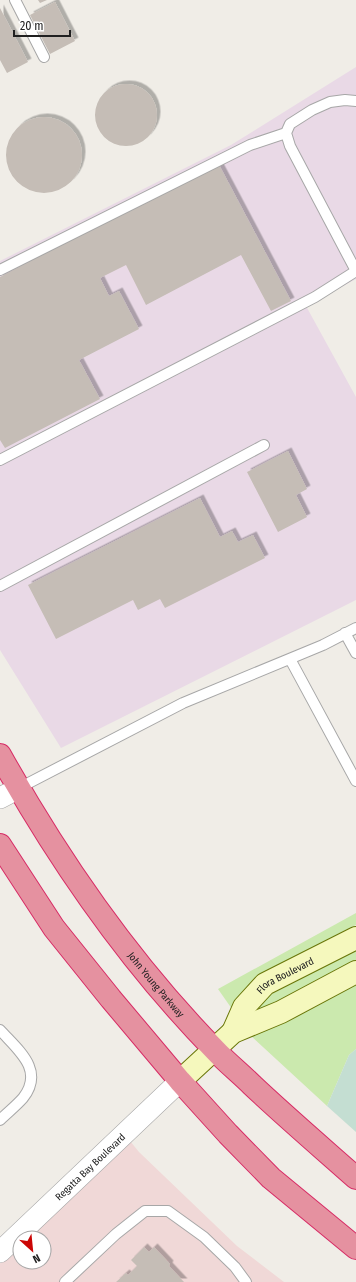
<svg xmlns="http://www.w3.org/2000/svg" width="356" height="1282" font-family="'Fira Sans Condensed',sans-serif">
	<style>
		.commercial { fill: #f0d8d7 }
		.industrial { fill: #e9d9e6 }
		.grass { fill: #cbe9ae }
		.wetland { fill: #c4ded2 }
		.building { fill: #c5bdb6; filter: url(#shadow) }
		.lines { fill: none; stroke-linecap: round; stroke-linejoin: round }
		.lane-casing { stroke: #a7a7a7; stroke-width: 12 }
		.street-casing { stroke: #a7a7a7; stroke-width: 22 }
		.secondary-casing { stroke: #697608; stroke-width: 24 }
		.highway-casing { stroke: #d72b65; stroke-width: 24 }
		.lane { stroke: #fff; stroke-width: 10 }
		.street { stroke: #fff; stroke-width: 21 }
		.secondary { stroke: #f5f8bd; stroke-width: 22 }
		.highway { stroke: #e591a0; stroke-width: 22 }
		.labels { text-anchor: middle; stroke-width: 3.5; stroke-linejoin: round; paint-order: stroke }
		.street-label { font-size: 10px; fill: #202020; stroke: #fff }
	</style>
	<defs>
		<filter id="shadow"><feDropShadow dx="3.5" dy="-3.5" stdDeviation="0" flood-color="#0004"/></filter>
	</defs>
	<rect width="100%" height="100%" fill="#f0ede7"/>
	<!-- commercial -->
	<path class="commercial" d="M 130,1141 L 139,1152 L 237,1246 L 284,1282 L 0,1282 L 0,1258 L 20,1240 L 20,1262 L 44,1262 L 44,1238 L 22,1238 Z"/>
	<!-- industrial -->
	<path class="industrial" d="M 356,67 L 356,279 L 306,306 L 356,397 L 356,600 L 61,748 L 0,650 L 0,261 L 231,145 Z"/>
	<!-- grass -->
	<path class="grass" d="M 356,913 L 356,925 L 260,974 L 236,1000 L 232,1009 L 218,989 Z
		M 356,950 L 356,960 L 276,1002 L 254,1011 L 271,993 Z
		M 356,985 L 356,1049 L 349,1055 L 327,1106 L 251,1036 L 286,1021 Z"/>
	<!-- wetland -->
	<path class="wetland" d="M 356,1049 L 356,1132 L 327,1106 L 349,1055 Z"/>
	<!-- building -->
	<path class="building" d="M 38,0 L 47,0 L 40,3 Z
		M 55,2 L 75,41 L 50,54 L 30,15 Z
		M 0,8 L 28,62 L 7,73 L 0,60 Z
		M95 115a31 31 0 1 1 62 0a31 31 0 1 1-62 0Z
		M6 155a38 38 0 1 1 76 0a38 38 0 1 1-76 0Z
		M 218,163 L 291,301 L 271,311 L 241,255 L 146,305 L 126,265 L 100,278 L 109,296 L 119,291 L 139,329 L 79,360 L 100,399 L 5,448 L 0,440 L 0,277 Z
		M 288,451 L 307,489 L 296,495 L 307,517 L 278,532 L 247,472 Z
		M 200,498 L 220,537 L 232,531 L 238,542 L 253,535 L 265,558 L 165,608 L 160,599 L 138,610 L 133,600 L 56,639 L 28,585 Z
		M 144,1247 L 149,1252 L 154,1247 L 170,1264 L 169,1266 L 184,1282 L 116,1282 L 126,1273 L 128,1275 L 137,1266 L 131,1260 Z"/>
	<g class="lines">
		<defs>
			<path id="lane" d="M 15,0 L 44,57
				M 0,270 L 250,145 L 286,133
				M 356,271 L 290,146 L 286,133 L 290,124 L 312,110 L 330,102 L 345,100 L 356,101
				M 0,460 L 315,297 L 356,271
				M 0,586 L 264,445
				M 345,633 L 356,653
				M 290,659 L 356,781
				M 19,788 L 183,703 L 323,645 L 356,628
				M 0,1030 C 18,1050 45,1070 23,1098 C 16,1106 7,1113 0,1120
				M 65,1282 L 116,1234 L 145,1211 L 168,1211 L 204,1237 L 235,1267 L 246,1282"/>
			<g id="street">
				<path d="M 0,798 L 19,788"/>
				<path id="s1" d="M 0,1252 L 180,1081"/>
			</g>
			<g id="secondary">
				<path id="s2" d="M 233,1032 L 244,1007 L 265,984 L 356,938"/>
				<path d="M 180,1081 L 233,1032 L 281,1012 L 356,972"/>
			</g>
			<g id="highway">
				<path id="s3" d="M 0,755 C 59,861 130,963 215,1050 C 226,1062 240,1073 252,1085 C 286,1117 321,1147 356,1178"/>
				<path d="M 0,845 L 54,928 L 111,999 L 180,1081 L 228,1134 L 271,1178 L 356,1248"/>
			</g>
		</defs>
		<!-- lane casing -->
		<use href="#lane" class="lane-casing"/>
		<!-- street casing -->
		<use href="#street" class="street-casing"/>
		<!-- secondary casing -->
		<use href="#secondary" class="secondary-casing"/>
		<!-- highway casing -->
		<use href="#highway" class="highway-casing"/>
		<!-- lane -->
		<use href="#lane" class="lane"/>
		<!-- street -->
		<use href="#street" class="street"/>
		<!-- secondary -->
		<use href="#secondary" class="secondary"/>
		<!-- highway -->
		<use href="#highway" class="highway"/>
	</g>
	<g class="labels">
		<!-- street labels -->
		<g class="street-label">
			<text dy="4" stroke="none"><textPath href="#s2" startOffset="80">Flora Boulevard</textPath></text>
			<text dy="4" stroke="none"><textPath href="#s3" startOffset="278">John Young Parkway</textPath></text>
			<text dy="4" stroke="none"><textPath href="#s1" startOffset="124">Regatta Bay Boulevard</textPath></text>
		</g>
	</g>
	<!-- north arrow -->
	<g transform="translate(32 1250) rotate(153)"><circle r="19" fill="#ffffff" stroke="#a6a6a6"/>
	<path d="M0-3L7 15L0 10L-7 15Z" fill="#cb0605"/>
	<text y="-6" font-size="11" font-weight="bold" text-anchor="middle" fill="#202020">N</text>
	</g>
	<!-- scale -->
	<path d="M14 30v6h56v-6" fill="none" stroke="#202020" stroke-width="2"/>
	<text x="20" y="30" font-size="12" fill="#202020" stroke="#ffffff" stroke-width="3" paint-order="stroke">20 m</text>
</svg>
